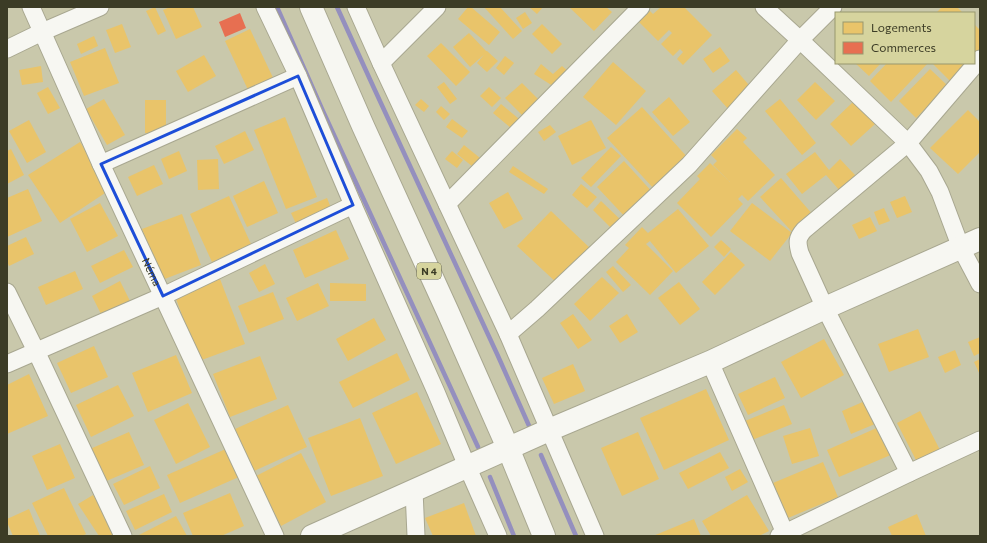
<svg xmlns="http://www.w3.org/2000/svg" width="987" height="543" font-family="Commissioner,sans-serif">
	<style>
		.homes { fill: #e9c46a }
		.shops { fill: #e76f51 }
		.lines { fill: none; stroke-linecap: round; stroke-linejoin: round }
		.stream { stroke: #948fbe; stroke-width: 4.5 }
		.minor-casing { stroke: #a8a790; stroke-width: 19 }
		.major-casing { stroke: #a8a790; stroke-width: 24 }
		.highway-casing { stroke: #a8a790; stroke-width: 24 }
		.minor { stroke: #f7f7f2; stroke-width: 17 }
		.major { stroke: #f7f7f2; stroke-width: 22 }
		.highway { stroke: #f7f7f2; stroke-width: 22 }
		.marked { fill: none; stroke: #1d4ed8; stroke-width: 3; stroke-linejoin: round }
		.labels { text-anchor: middle; stroke-width: 4; stroke-linejoin: round; paint-order: stroke }
		.shield { fill: #d6d49e; stroke: #6a6a4a; stroke-width: 1 }
		.shield-label { font-size: 10px; font-weight: bold; fill: #3c3c26 }
		.street-label { font-size: 11px; fill: #3c3c26; stroke: #d6d49e }
	</style>
	<rect width="100%" height="100%" fill="#c9c8ab"/>
	<!-- homes -->
	<path class="homes" d="M 155,7 L 166,31 L 158,35 L 146,11 Z
		M 170,7 L 193,7 L 202,27 L 176,39 L 163,10 Z
		M 468,7 L 471,7 L 500,32 L 489,45 L 458,19 Z
		M 484,7 L 500,7 L 522,31 L 513,39 Z
		M 529,7 L 543,7 L 537,14 Z
		M 569,7 L 606,7 L 612,12 L 594,31 Z
		M 661,7 L 684,7 L 712,35 L 683,65 L 677,59 L 683,52 L 680,49 L 673,56 L 661,44 L 672,33 L 669,30 L 658,41 L 639,22 L 650,11 L 653,14 Z
		M 942,7 L 957,7 L 963,13 L 936,13 Z
		M 525,12 L 532,23 L 523,29 L 516,18 Z
		M 122,24 L 131,47 L 115,53 L 106,30 Z
		M 542,24 L 562,44 L 552,54 L 532,34 Z
		M 974,24 L 980,30 L 980,55 L 974,61 Z
		M 250,29 L 275,82 L 250,94 L 225,41 Z
		M 469,33 L 487,52 L 470,67 L 453,47 Z
		M 94,36 L 98,46 L 81,54 L 77,44 Z
		M 441,43 L 470,72 L 456,86 L 427,56 Z
		M 720,47 L 730,61 L 713,73 L 703,59 Z
		M 105,48 L 119,83 L 84,96 L 70,62 Z
		M 487,51 L 498,61 L 487,72 L 477,63 Z
		M 204,55 L 216,76 L 188,92 L 176,71 Z
		M 505,56 L 514,63 L 504,75 L 496,68 Z
		M 613,62 L 646,91 L 616,125 L 583,97 Z
		M 855,63 L 881,63 L 869,76 Z
		M 887,63 L 928,63 L 891,102 L 870,81 Z
		M 932,63 L 972,63 L 952,83 Z
		M 541,64 L 553,74 L 562,66 L 570,73 L 556,88 L 534,74 Z
		M 41,66 L 43,82 L 22,85 L 19,70 Z
		M 930,69 L 948,86 L 916,118 L 899,101 Z
		M 736,70 L 754,91 L 730,111 L 712,91 Z
		M 444,82 L 457,99 L 450,104 L 437,87 Z
		M 815,82 L 835,101 L 816,120 L 797,100 Z
		M 522,83 L 543,104 L 527,120 L 505,98 Z
		M 48,87 L 60,108 L 48,114 L 37,93 Z
		M 489,87 L 501,98 L 492,107 L 480,96 Z
		M 669,97 L 690,122 L 673,136 L 652,112 Z
		M 104,99 L 125,135 L 107,145 L 86,109 Z
		M 421,99 L 429,106 L 424,112 L 415,105 Z
		M 780,99 L 816,143 L 802,155 L 765,111 Z
		M 145,100 L 166,100 L 166,133 L 145,133 Z
		M 853,102 L 875,124 L 851,146 L 830,124 Z
		M 501,104 L 519,119 L 511,128 L 493,113 Z
		M 441,106 L 450,114 L 444,120 L 436,112 Z
		M 642,107 L 689,159 L 655,190 L 607,138 Z
		M 968,110 L 980,122 L 980,152 L 958,174 L 930,148 Z
		M 285,117 L 317,197 L 286,209 L 254,130 Z
		M 452,119 L 468,131 L 462,138 L 446,127 Z
		M 29,120 L 46,152 L 27,163 L 9,131 Z
		M 591,120 L 606,148 L 572,165 L 558,136 Z
		M 550,125 L 556,132 L 544,141 L 538,132 Z
		M 737,129 L 747,138 L 743,142 L 775,175 L 748,201 L 742,195 L 738,199 L 743,204 L 711,237 L 677,203 L 700,179 L 697,176 L 710,163 L 730,182 L 713,165 L 717,161 L 711,155 Z
		M 245,131 L 254,150 L 224,164 L 215,146 Z
		M 80,142 L 111,189 L 60,223 L 28,175 Z
		M 464,145 L 480,158 L 473,167 L 457,154 Z
		M 611,147 L 621,156 L 591,187 L 581,178 Z
		M 11,149 L 24,175 L 7,184 L 7,151 Z
		M 179,151 L 187,171 L 169,179 L 161,159 Z
		M 452,151 L 463,160 L 457,168 L 445,159 Z
		M 815,152 L 829,170 L 840,159 L 856,176 L 840,191 L 826,175 L 802,194 L 786,174 Z
		M 218,159 L 219,189 L 198,190 L 197,160 Z
		M 624,161 L 655,195 L 628,220 L 597,187 Z
		M 154,165 L 163,184 L 137,196 L 128,177 Z
		M 513,166 L 548,189 L 544,194 L 509,172 Z
		M 781,178 L 814,216 L 794,234 L 760,197 Z
		M 264,181 L 278,213 L 247,227 L 233,196 Z
		M 581,184 L 597,197 L 587,208 L 572,195 Z
		M 28,189 L 42,221 L 7,237 L 7,198 Z
		M 508,192 L 523,219 L 504,229 L 489,203 Z
		M 229,196 L 251,244 L 212,262 L 190,214 Z
		M 905,196 L 912,212 L 897,218 L 890,202 Z
		M 327,198 L 333,213 L 298,228 L 291,213 Z
		M 601,201 L 623,222 L 614,231 L 593,210 Z
		M 100,203 L 118,236 L 87,252 L 70,219 Z
		M 752,203 L 792,233 L 770,261 L 730,231 Z
		M 884,208 L 890,221 L 879,225 L 874,212 Z
		M 678,209 L 709,246 L 676,273 L 650,241 L 646,244 L 673,271 L 650,295 L 616,262 L 629,248 L 625,245 L 642,227 L 648,233 Z
		M 551,211 L 591,249 L 558,284 L 517,246 Z
		M 182,214 L 201,265 L 162,280 L 142,229 Z
		M 870,217 L 877,231 L 859,239 L 852,225 Z
		M 336,230 L 349,259 L 305,278 L 293,250 Z
		M 26,237 L 34,254 L 9,266 L 7,261 L 7,246 Z
		M 721,240 L 731,249 L 724,257 L 714,247 Z
		M 124,250 L 133,267 L 100,283 L 91,266 Z
		M 731,252 L 745,265 L 715,295 L 702,282 Z
		M 265,264 L 275,284 L 259,292 L 249,273 Z
		M 613,266 L 631,285 L 623,292 L 606,272 Z
		M 75,271 L 83,289 L 46,305 L 38,287 Z
		M 602,277 L 619,293 L 590,321 L 574,304 Z
		M 220,279 L 245,344 L 199,361 L 175,296 Z
		M 120,281 L 132,305 L 104,320 L 92,296 Z
		M 679,282 L 700,309 L 680,325 L 658,298 Z
		M 318,283 L 329,306 L 297,321 L 286,298 Z
		M 330,283 L 366,284 L 366,301 L 330,301 Z
		M 273,292 L 284,319 L 249,333 L 238,306 Z
		M 573,314 L 592,340 L 578,349 L 560,323 Z
		M 627,314 L 638,332 L 620,343 L 609,326 Z
		M 374,318 L 386,340 L 348,361 L 336,339 Z
		M 918,329 L 929,357 L 889,372 L 878,344 Z
		M 980,337 L 980,353 L 974,356 L 968,342 Z
		M 824,339 L 844,375 L 801,398 L 781,362 Z
		M 94,346 L 108,377 L 71,393 L 57,363 Z
		M 955,350 L 961,365 L 945,373 L 938,357 Z
		M 397,353 L 410,380 L 353,408 L 339,382 Z
		M 176,355 L 192,393 L 148,412 L 132,373 Z
		M 260,356 L 277,399 L 230,417 L 213,374 Z
		M 980,359 L 980,375 L 974,362 Z
		M 573,364 L 585,391 L 554,404 L 542,378 Z
		M 29,374 L 48,416 L 7,434 L 7,385 Z
		M 775,377 L 785,398 L 748,415 L 738,394 Z
		M 118,385 L 134,416 L 91,437 L 76,405 Z
		M 706,389 L 729,440 L 664,470 L 640,418 Z
		M 417,392 L 441,444 L 396,464 L 372,413 Z
		M 865,401 L 875,424 L 851,434 L 842,411 Z
		M 188,403 L 210,447 L 176,464 L 154,420 Z
		M 288,405 L 307,447 L 254,471 L 235,429 Z
		M 784,405 L 792,424 L 752,440 L 745,421 Z
		M 920,411 L 940,450 L 917,462 L 897,423 Z
		M 360,418 L 383,476 L 331,496 L 308,438 Z
		M 881,426 L 893,454 L 839,477 L 827,450 Z
		M 810,428 L 819,456 L 792,464 L 783,436 Z
		M 129,432 L 144,465 L 104,482 L 90,449 Z
		M 638,432 L 659,479 L 622,496 L 601,448 Z
		M 60,444 L 75,478 L 47,490 L 32,456 Z
		M 228,448 L 241,476 L 180,503 L 167,475 Z
		M 720,452 L 729,468 L 688,489 L 679,473 Z
		M 301,453 L 326,502 L 281,526 L 256,476 Z
		M 823,462 L 838,497 L 788,518 L 773,483 Z
		M 150,466 L 160,488 L 124,505 L 113,484 Z
		M 740,469 L 748,482 L 732,491 L 725,477 Z
		M 64,488 L 86,534 L 82,536 L 48,536 L 32,503 Z
		M 230,493 L 244,526 L 221,536 L 193,536 L 183,513 Z
		M 164,494 L 172,512 L 135,530 L 126,511 Z
		M 93,495 L 118,533 L 113,536 L 99,536 L 78,504 Z
		M 747,495 L 769,531 L 759,536 L 711,536 L 702,521 Z
		M 464,503 L 476,536 L 433,536 L 425,518 Z
		M 29,509 L 40,536 L 13,536 L 7,522 L 7,519 Z
		M 917,514 L 926,536 L 892,536 L 888,527 Z
		M 176,516 L 187,536 L 137,536 Z
		M 694,519 L 701,536 L 653,536 Z"/>
	<!-- shops -->
	<path class="shops" d="M 240,13 L 246,28 L 225,37 L 219,22 Z"/>
	<g class="lines">
		<!-- stream -->
		<path class="stream" d="M 277,7 L 322,109 L 478,447
			M 337,7 L 373,86 L 498,356 L 530,428
			M 541,455 L 576,536
			M 490,477 L 514,536"/>
		<defs>
			<g id="minor">
				<path id="s1" d="M 31,7 L 101,164 L 275,536"/>
				<path d="M 265,7 L 298,76 L 353,205 L 436,392 L 467,466 L 498,536"/>
				<path d="M 356,7 L 381,63 L 508,334 L 595,536"/>
				<path d="M 764,7 L 800,40 L 908,143 L 929,171 L 940,192 L 961,248 L 980,284"/>
				<path d="M 7,49 L 42,32 L 100,7"/>
				<path d="M 381,63 L 437,7"/>
				<path d="M 101,164 L 298,76"/>
				<path d="M 447,204 L 641,7"/>
				<path d="M 7,292 L 36,351 L 123,536"/>
				<path d="M 508,334 L 537,309 L 689,165 L 800,40 L 833,7"/>
				<path d="M 710,362 L 785,533"/>
				<path d="M 7,364 L 163,296 L 353,205"/>
				<path d="M 909,473 L 825,308 L 800,253 C 797,242 797,238 804,230 L 908,143 L 980,59"/>
				<path d="M 414,490 L 416,536"/>
				<path d="M 779,536 L 909,473 L 980,440"/>
			</g>
			<path id="major" d="M 312,536 L 549,430 L 710,362 L 825,308 L 980,239"/>
			<path id="highway" d="M 311,7 L 363,126 L 447,310 L 508,448 L 544,536"/>
		</defs>
		<!-- minor casing -->
		<use href="#minor" class="minor-casing"/>
		<!-- major casing -->
		<use href="#major" class="major-casing"/>
		<!-- highway casing -->
		<use href="#highway" class="highway-casing"/>
		<!-- minor -->
		<use href="#minor" class="minor"/>
		<!-- major -->
		<use href="#major" class="major"/>
		<!-- highway -->
		<use href="#highway" class="highway"/>
	</g>
	<!-- marked area -->
	<path class="marked" d="M 298,76 L 353,205 L 163,296 L 101,164 Z"/>
	<g class="labels">
		<!-- shield labels -->
		<rect class="shield" x="417" y="263" width="24" height="16" rx="3"/>
		<g class="shield-label">
			<text x="429" y="275">N 4</text>
		</g>
		<!-- street labels -->
		<g class="street-label">
			<text dy="4" stroke="none"><textPath href="#s1" startOffset="291">Néma</textPath></text>
		</g>
	</g>
	<!-- border -->
	<rect width="987" height="543" fill="none" stroke="#3c3c26" stroke-width="16"/>
	<!-- legend -->
	<rect x="835" y="12" width="140" height="52" fill="#d6d49e" stroke="#98976e"/>
	<rect x="843" y="22" width="20" height="12" fill="#e9c46a" stroke="#98976e"/>
	<text x="871" y="32" font-size="12" fill="#3c3c26">Logements</text>
	<rect x="843" y="42" width="20" height="12" fill="#e76f51" stroke="#98976e"/>
	<text x="871" y="52" font-size="12" fill="#3c3c26">Commerces</text>
</svg>
